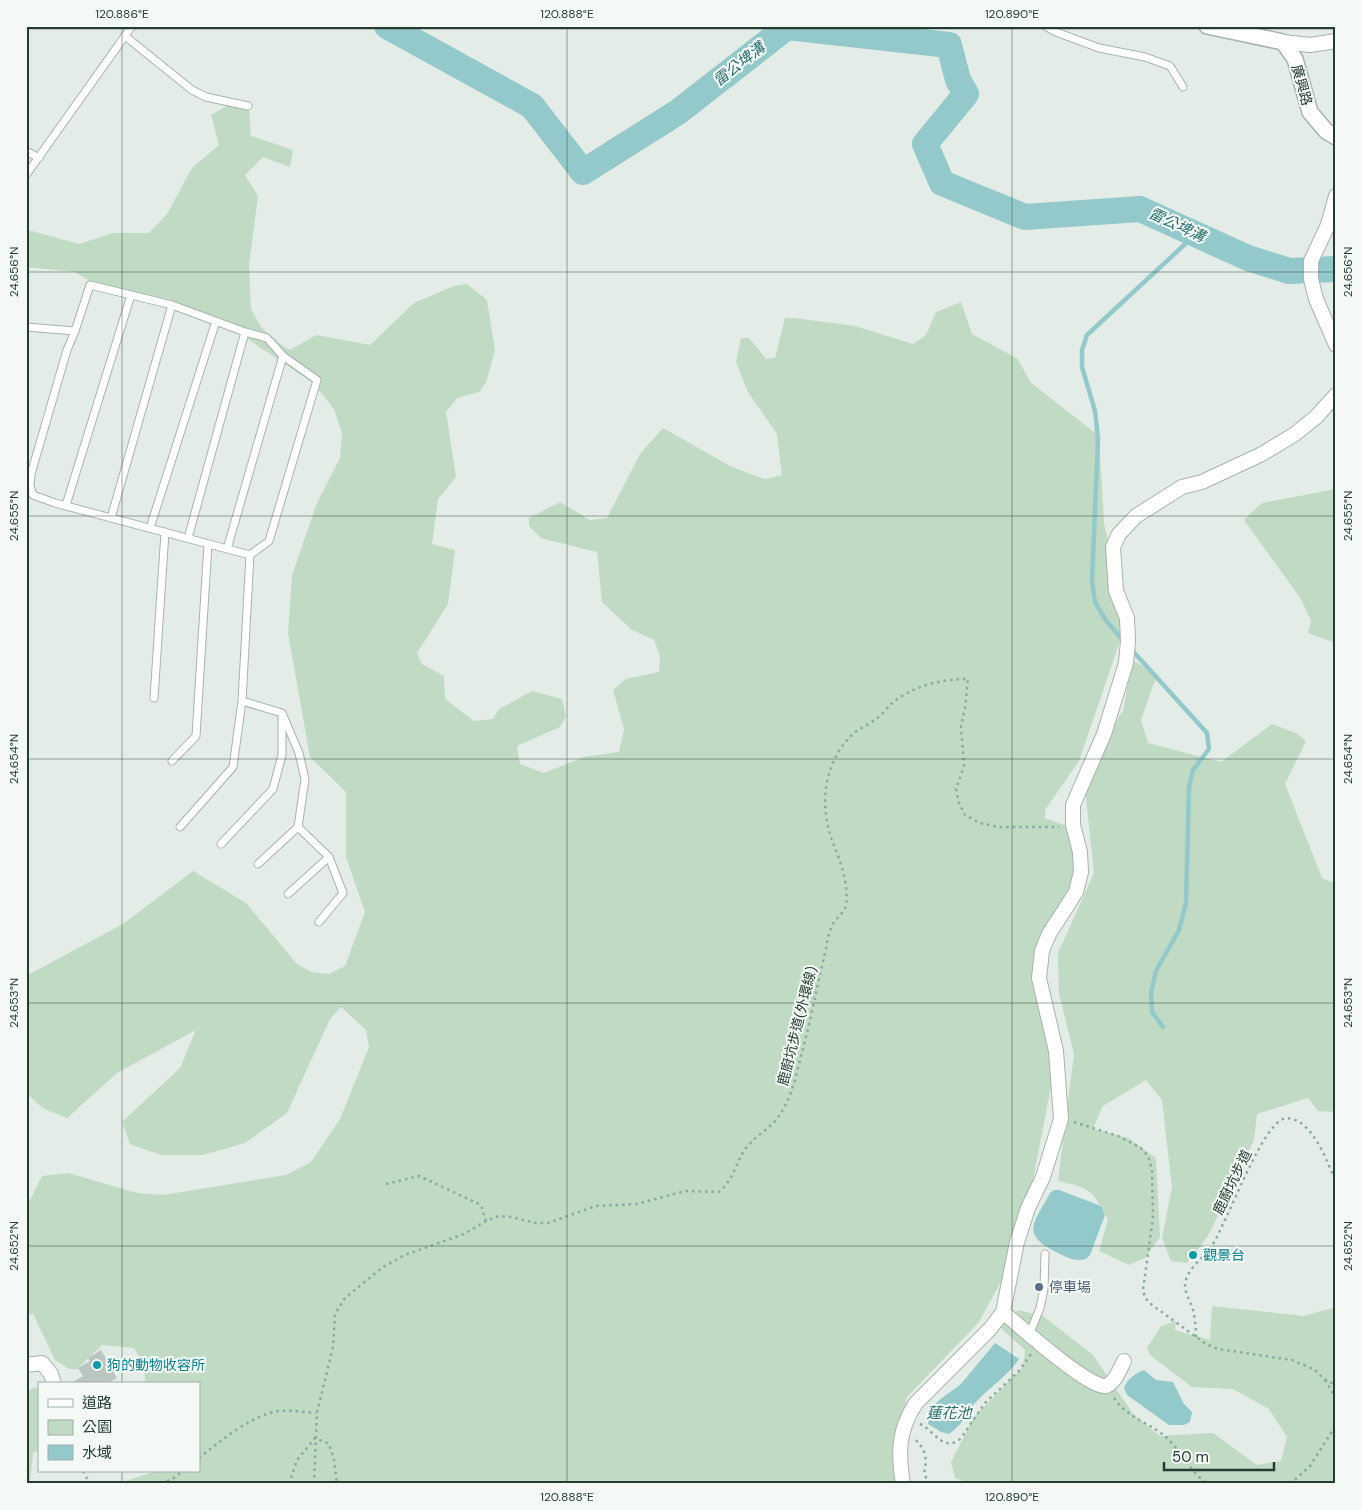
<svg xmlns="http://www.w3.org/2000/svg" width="1362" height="1510" font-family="'DM Sans','Noto Sans TC',sans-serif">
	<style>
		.green { fill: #c0dac3 }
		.water { fill: #93c9ca }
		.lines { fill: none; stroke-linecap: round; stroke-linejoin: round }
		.stream { stroke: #93c9ca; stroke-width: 4.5 }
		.river { stroke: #93c9ca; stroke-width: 26 }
		.building { fill: #bac6c0 }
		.service-casing { stroke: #a7b4ad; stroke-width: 9 }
		.minor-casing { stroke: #a7b4ad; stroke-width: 16 }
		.tertiary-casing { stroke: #a7b4ad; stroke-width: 18 }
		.path { stroke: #88ac9c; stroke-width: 2.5; stroke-dasharray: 2.5 4; stroke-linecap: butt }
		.service { stroke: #fff; stroke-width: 7 }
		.minor { stroke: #fff; stroke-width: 14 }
		.tertiary { stroke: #fff; stroke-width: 15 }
		.ticks { fill: none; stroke: #253c33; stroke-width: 1; stroke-opacity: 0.45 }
		.culture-dot { fill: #0f9aa8; stroke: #f4f9f6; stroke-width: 2 }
		.service-dot { fill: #5c6f8a; stroke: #f4f9f6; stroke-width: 2 }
		.labels { text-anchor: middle; stroke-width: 4; stroke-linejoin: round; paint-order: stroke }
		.street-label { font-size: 14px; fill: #253c33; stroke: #f4f9f6 }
		.culture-label { font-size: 14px; fill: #0d838f; stroke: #f4f9f6; text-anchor: start }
		.service-label { font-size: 14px; fill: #4e5e75; stroke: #f4f9f6; text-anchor: start }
		.water-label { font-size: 15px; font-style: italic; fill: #266e71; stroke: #f4f9f6 }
		.neatline { fill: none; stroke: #253c33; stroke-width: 2 }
		.ticks-label { font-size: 12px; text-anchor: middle; fill: #253c33 }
	</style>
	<rect width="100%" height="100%" fill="#e4ece7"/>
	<!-- green -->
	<path class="green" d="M 232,103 L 249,110 L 251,136 L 293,150 L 290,167 L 263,157 L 245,175 L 258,196 L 249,265 L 251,309 L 261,327 L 284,347 L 290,350 L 316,335 L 370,345 L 414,303 L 454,286 L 467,284 L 487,300 L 495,350 L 486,383 L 479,392 L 457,398 L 446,412 L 456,477 L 438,499 L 432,544 L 455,550 L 448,604 L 417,653 L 422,664 L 444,676 L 445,699 L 474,721 L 493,719 L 499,709 L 532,691 L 562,699 L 566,716 L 560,727 L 517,746 L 520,764 L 544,773 L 584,757 L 619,752 L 624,729 L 613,690 L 626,679 L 659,672 L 660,656 L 654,640 L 632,630 L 602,602 L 597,552 L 541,538 L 529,526 L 529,518 L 560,502 L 590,520 L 607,518 L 640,454 L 663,428 L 732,467 L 765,479 L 782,475 L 777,434 L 748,392 L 736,362 L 741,338 L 749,338 L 766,359 L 775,358 L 785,318 L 794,318 L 855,326 L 913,344 L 926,335 L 936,312 L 961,302 L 972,334 L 1018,359 L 1030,382 L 1099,436 L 1104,523 L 1122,605 L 1122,635 L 1079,761 L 1045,810 L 1045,818 L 1075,829 L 1081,864 L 1042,940 L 1053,1076 L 1027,1211 L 1004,1276 L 979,1322 L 907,1397 L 897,1447 L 902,1484 L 117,1484 L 156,1471 L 199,1471 L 199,1384 L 146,1384 L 143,1363 L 134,1348 L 102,1345 L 77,1369 L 69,1369 L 55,1360 L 33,1314 L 26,1315 L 26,1208 L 42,1176 L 68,1173 L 137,1193 L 163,1195 L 286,1175 L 311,1162 L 340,1119 L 369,1047 L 366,1030 L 341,1007 L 330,1019 L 287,1113 L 245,1143 L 203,1155 L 161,1155 L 130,1144 L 122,1122 L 180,1068 L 196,1030 L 117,1073 L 67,1118 L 44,1109 L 26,1093 L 26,976 L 123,924 L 193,871 L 246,903 L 296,963 L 311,972 L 329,974 L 345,966 L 365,912 L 346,857 L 346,792 L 310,757 L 288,633 L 292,575 L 317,503 L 340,458 L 342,433 L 334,409 L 313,383 L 215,317 L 109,293 L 75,272 L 26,267 L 26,232 L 28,230 L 79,244 L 113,233 L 149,233 L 167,214 L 192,168 L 219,145 L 211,115 Z
		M 1336,489 L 1336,643 L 1308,633 L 1311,621 L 1301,599 L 1244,520 L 1262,503 Z
		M 1132,660 L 1157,674 L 1141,720 L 1148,743 L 1221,762 L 1272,724 L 1296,733 L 1306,741 L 1285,784 L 1322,878 L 1336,884 L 1336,1112 L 1318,1111 L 1308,1098 L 1257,1114 L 1254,1140 L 1208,1236 L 1187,1263 L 1171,1261 L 1162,1238 L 1172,1187 L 1162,1100 L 1146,1080 L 1103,1106 L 1093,1129 L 1128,1138 L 1156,1158 L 1160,1237 L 1145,1258 L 1129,1265 L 1099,1251 L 1108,1219 C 1092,1190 1091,1188 1058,1181 L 1074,1054 L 1059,994 L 1058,953 L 1094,873 L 1085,789 L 1098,748 L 1123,711 Z
		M 1212,1306 L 1304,1316 L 1336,1307 L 1336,1484 L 1006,1484 L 963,1481 L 955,1478 L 951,1462 L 974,1417 L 1023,1367 L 1025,1350 L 1000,1327 L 1018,1310 L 1043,1316 L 1093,1355 L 1133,1414 L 1160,1436 L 1213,1433 L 1257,1465 L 1281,1461 L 1287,1437 L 1269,1409 L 1233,1389 L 1192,1387 L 1150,1355 L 1147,1348 L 1161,1326 L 1176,1321 L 1175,1330 L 1210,1340 Z
		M 34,1387 L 39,1389 L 39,1451 L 33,1452 L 30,1484 L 26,1484 L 26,1394 Z"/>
	<!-- water -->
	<path class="water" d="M 1054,1190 L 1059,1190 L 1101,1206 L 1105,1215 L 1090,1255 L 1086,1259 C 1074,1262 1066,1257 1056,1252 C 1019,1234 1035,1222 1050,1193 Z
		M 995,1343 L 1019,1359 C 1008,1376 991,1386 977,1401 C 965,1413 966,1422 949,1434 L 941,1432 L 928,1424 L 930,1411 L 938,1401 L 961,1384 Z
		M 1144,1370 L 1156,1380 L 1173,1382 L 1184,1404 L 1192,1412 L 1190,1422 L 1184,1425 L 1169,1425 L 1127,1395 L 1124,1388 C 1127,1379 1136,1373 1144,1370 Z"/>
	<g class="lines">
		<!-- stream -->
		<path class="stream" d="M 1333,269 L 1336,252
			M 1125,643 L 1105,619 L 1095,602 L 1092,581 L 1098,439 L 1095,411 L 1082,367 L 1082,350 L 1087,335 L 1196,234
			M 1130,648 L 1207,733 L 1209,749 L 1193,770 L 1189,787 L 1186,903 L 1179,930 L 1156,971 L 1151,993 L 1152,1012 L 1163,1027"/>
		<!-- river -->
		<path class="river" d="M 387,26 L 532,106 L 583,172 L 678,112 L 787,27 L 949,45 L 958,80 L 966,94 L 925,144 L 942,183 L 1025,217 L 1140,209 L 1248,258 L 1289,271 L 1336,269"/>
	</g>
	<!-- building -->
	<path class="building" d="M 101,1350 L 117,1378 L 106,1384 L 70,1384 L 83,1376 L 78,1368 L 90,1361 L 88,1358 Z"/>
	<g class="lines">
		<defs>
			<path id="service" d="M 1045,26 L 1056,32 L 1099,48 L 1145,57 L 1170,66 L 1183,87
				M 125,36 L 192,90 L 206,97 L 248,106
				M 26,151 L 39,158
				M 26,175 L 132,26
				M 26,327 L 75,331
				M 66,505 L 131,295
				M 111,518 L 172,305
				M 150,528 L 216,321
				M 188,538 L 245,332
				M 227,549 L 283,356
				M 250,555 L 269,541 L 317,380 L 283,356 L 267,338 L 245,332 L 172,305 L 90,285 L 75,331 L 67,350 L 31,474 L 30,486 L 33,495 L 55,503 L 250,555 L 242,701 L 282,713 L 299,753 L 305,779 L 298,827 L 329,857 L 343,893 L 319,922
				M 154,698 L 165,532
				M 172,761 L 196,736 L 208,544
				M 180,827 L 233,767 L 242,701
				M 221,844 L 273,789 L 282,755 L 282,716
				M 258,864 L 298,827
				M 288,894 L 329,857
				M 1029,1335 L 1040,1308 L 1044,1289 L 1045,1254"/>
			<path id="minor" d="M 1283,42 L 1310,45 L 1336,41
				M 1336,196 L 1328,225 L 1311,261 L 1311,279 L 1316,299 L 1336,345
				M 1003,1312 C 1017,1324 1091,1390 1106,1386 C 1115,1383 1120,1369 1124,1361
				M 26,1365 L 42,1363 L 51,1374 L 54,1384
				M 903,1484 C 898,1453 898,1430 916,1403 L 990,1329 L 1003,1312 L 1017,1242 L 1028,1208 L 1043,1177 L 1061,1119 L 1056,1051 L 1039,978 L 1042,951 L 1049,934 L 1076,892 L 1081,872 L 1080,852 L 1073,825 L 1073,805 L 1104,734 L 1126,663 L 1128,641 L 1127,618 L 1116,591 L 1113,547 L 1119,534 L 1136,516 L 1182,487 L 1202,482 L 1262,454 L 1295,434 L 1316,417 L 1336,395"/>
			<path id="tertiary" d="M 1207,26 L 1283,42 L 1295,59 L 1310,112 L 1326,131 L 1336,137"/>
		</defs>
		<!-- service casing -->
		<use href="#service" class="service-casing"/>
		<!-- minor casing -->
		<use href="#minor" class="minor-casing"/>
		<!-- tertiary casing -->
		<use href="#tertiary" class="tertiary-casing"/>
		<!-- path -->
		<path class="path" d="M 1074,1122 L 1118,1136 L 1141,1148 L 1148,1156 L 1152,1170 L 1153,1217 L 1143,1290 L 1145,1298 L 1152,1305 L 1206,1344 L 1218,1349 L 1292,1360 L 1315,1370 L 1324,1379 L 1336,1385
			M 386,1184 L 419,1176 L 481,1205 L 486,1221
			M 1196,1337 C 1196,1328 1195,1319 1193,1310 C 1191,1302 1185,1294 1185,1285 C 1186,1270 1202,1259 1210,1248 C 1216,1241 1219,1232 1223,1224 C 1234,1203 1263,1127 1283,1119 C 1289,1117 1297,1120 1301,1123 C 1319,1137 1327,1162 1336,1182
			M 1325,1380 L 1336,1398
			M 1114,1398 C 1126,1418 1154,1424 1169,1440 C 1183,1454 1191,1473 1208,1484
			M 920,1424 C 934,1430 944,1454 961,1438 L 985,1403 L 1018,1372 L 1031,1354
			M 916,1440 C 920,1445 924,1449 925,1455 C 928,1468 920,1468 929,1484
			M 199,1458 C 219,1442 254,1413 280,1411 C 292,1410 304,1412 316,1413
			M 83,1471 L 90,1484
			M 161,1484 L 174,1478 L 183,1471
			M 289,1484 L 297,1460 L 315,1438 L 329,1444 L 334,1460 L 337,1484
			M 314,1484 L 317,1413 L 333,1347 L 335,1314 L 345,1298 L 383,1267 L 405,1255 L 464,1234 L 486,1221 L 499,1216 L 511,1217 L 536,1223 L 548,1223 L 596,1206 L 637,1204 L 685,1191 L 719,1192 C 735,1178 735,1163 746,1148 C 756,1135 770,1129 779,1116 C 791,1099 796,1077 801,1056 C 811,1021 817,985 826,949 C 827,942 829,931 833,924 C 837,918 844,912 846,906 C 849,885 841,862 833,843 C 819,806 823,763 852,735 C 859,728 869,725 877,718 C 882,715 886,709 890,705 C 911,686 941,679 968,679 L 965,708 L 961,726 L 964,766 L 956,789 L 959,803 L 965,815 L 980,823 L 998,827 L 1059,827
			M 1290,1484 L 1310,1466 L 1336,1425"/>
		<!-- service -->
		<use href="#service" class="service"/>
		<!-- minor -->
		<use href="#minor" class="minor"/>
		<!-- tertiary -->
		<use href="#tertiary" class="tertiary"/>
	</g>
	<!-- ticks -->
	<path class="ticks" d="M 122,26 L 122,1384M 567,26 L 567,1484M 1012,26 L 1012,1484M 26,29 L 1336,29M 26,272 L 1336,272M 26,516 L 1336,516M 26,759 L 1336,759M 26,1003 L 1336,1003M 26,1246 L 1336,1246M 122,1471 L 122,1484"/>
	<!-- markers -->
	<g class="culture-dot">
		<circle cx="1193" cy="1255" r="5"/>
		<circle cx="97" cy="1365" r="5"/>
	</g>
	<circle class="service-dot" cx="1039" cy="1287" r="5"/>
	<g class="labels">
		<!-- street labels -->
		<g class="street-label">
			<text transform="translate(1302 85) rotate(74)" y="5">廣興路</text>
			<text transform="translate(797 1026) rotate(-76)" y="5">鹿廚坑步道(外環線)</text>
			<text transform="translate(1232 1182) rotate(-64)" y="5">鹿廚坑步道</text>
		</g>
		<!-- culture labels -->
		<g class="culture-label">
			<text x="1203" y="1260">觀景台</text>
			<text x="107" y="1370">狗的動物收容所</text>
		</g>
		<!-- service labels -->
		<g class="service-label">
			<text x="1049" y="1292">停車場</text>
		</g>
		<!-- water labels -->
		<g class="water-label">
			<text transform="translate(739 64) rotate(-38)" y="5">雷公埤溝</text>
			<text transform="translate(1177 225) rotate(25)" y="5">雷公埤溝</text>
			<text x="949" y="1418">蓮花池</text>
		</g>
	</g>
	<!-- border -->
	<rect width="1362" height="1510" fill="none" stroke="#f4f9f6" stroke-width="55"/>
	<!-- legend -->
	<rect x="38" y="1382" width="162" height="90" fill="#f4f9f6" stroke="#a1ada8"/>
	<rect x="48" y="1399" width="25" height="8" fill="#ffffff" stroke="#a1ada8"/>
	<text x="82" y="1408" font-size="15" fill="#253c33">道路</text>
	<rect x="48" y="1420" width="25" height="15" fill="#c0dac3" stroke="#a1ada8"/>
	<text x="82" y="1432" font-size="15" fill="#253c33">公園</text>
	<rect x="48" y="1445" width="25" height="15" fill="#93c9ca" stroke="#a1ada8"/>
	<text x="82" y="1458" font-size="15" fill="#253c33">水域</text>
	<!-- scale -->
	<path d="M1164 1462v8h110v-8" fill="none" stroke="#253c33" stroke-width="2.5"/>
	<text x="1172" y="1462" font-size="15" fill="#253c33" stroke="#f4f9f6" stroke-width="4" paint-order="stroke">50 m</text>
	<rect x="28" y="28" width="1306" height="1454" class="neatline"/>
	<g class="ticks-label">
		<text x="122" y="18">120.886°E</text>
		<text x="567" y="18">120.888°E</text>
		<text x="1012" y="18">120.890°E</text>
		<text transform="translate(14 272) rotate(-90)" y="4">24.656°N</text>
		<text transform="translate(1348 272) rotate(-90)" y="4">24.656°N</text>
		<text transform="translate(14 516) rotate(-90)" y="4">24.655°N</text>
		<text transform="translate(1348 516) rotate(-90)" y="4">24.655°N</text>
		<text transform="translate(14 759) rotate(-90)" y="4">24.654°N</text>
		<text transform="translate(1348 759) rotate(-90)" y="4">24.654°N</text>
		<text transform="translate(14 1003) rotate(-90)" y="4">24.653°N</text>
		<text transform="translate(1348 1003) rotate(-90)" y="4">24.653°N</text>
		<text transform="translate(14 1246) rotate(-90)" y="4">24.652°N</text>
		<text transform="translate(1348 1246) rotate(-90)" y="4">24.652°N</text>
		<text x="567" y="1501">120.888°E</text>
		<text x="1012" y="1501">120.890°E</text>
	</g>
</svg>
